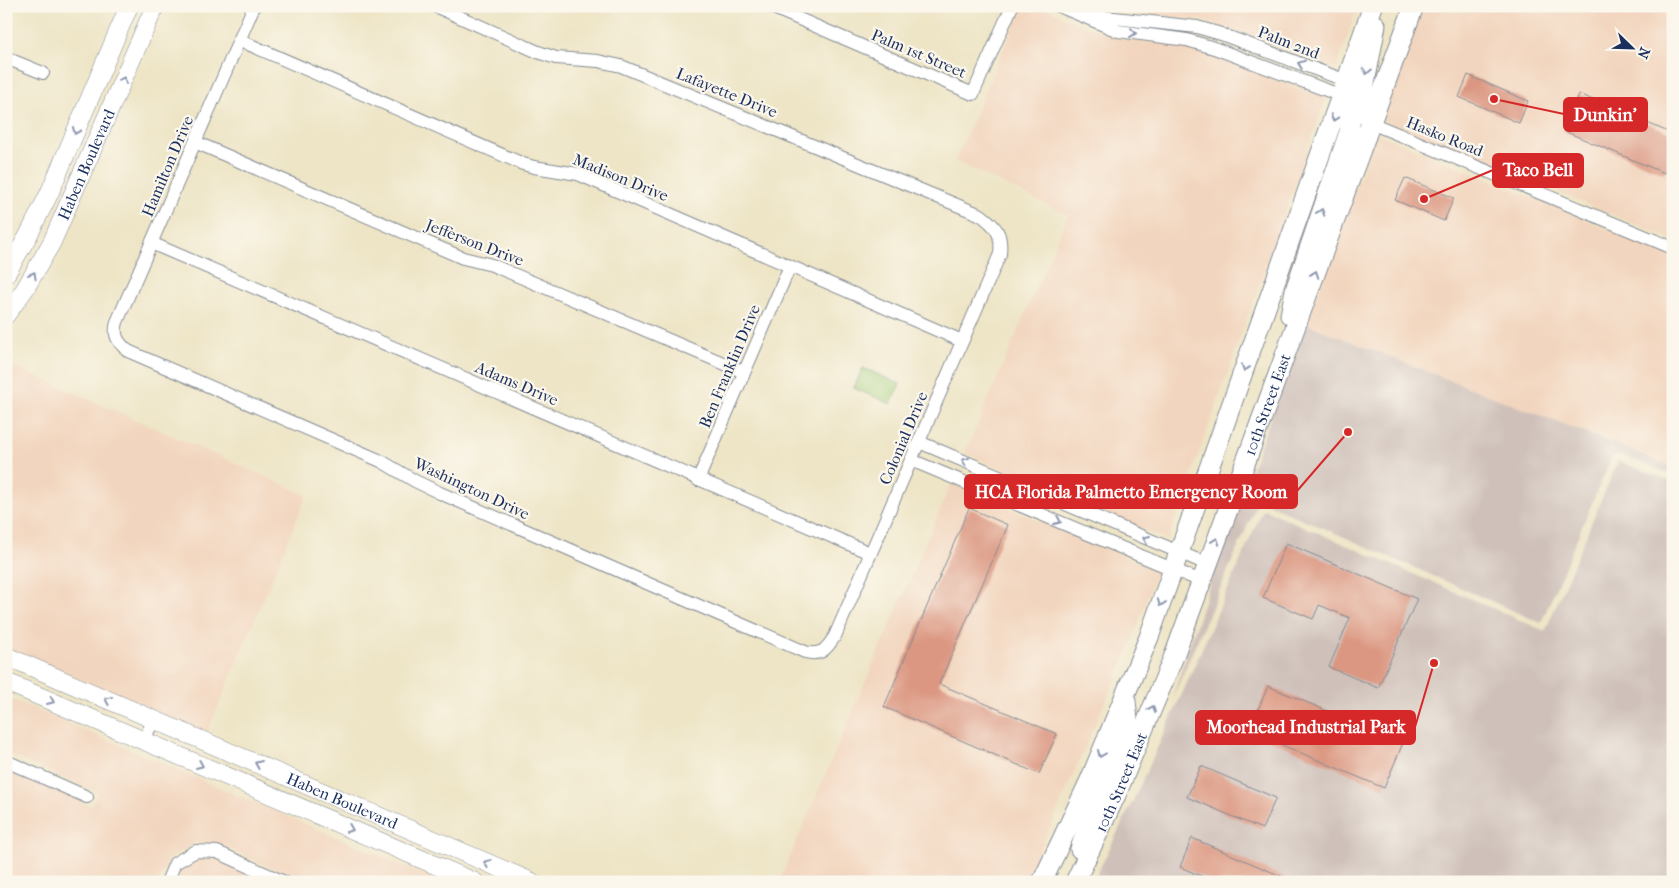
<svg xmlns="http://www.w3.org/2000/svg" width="1679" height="888" font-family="'IM FELL French Canon',serif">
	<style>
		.built { fill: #f2d5be }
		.industrial { fill: #cfc1ba }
		.green { fill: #a3cd79; stroke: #5f7e6c }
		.building { fill: #db9781 }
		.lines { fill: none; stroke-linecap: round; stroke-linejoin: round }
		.street-casing { stroke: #848a92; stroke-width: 14 }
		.secondary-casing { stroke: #848a92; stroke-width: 19 }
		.primary-casing { stroke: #848a92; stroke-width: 21 }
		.street { stroke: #fff; stroke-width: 12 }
		.secondary { stroke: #fff; stroke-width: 18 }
		.primary { stroke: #fff; stroke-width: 19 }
		.oneway { stroke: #8d97ae }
		.labels { text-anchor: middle; stroke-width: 4.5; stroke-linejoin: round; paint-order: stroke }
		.street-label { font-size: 16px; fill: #1b2f5e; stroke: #fbf7ec }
		.leader { fill: none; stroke: #d62828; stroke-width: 2 }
		.callout-dot { fill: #d62828; stroke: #fbf7ec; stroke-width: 2 }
		.callout { fill: #d62828; stroke: #d62828; stroke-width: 2 }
		.callout-label { font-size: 18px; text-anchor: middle; font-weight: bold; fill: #fff }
	</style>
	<rect width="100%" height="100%" fill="#fbf7ec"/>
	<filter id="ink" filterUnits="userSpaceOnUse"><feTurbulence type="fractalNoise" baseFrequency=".02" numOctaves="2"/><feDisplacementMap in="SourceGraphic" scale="10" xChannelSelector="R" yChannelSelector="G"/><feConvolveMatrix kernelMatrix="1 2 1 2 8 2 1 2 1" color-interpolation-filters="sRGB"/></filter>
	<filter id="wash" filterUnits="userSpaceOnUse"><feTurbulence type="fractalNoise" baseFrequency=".0096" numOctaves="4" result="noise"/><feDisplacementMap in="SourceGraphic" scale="20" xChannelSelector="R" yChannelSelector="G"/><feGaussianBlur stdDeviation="1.12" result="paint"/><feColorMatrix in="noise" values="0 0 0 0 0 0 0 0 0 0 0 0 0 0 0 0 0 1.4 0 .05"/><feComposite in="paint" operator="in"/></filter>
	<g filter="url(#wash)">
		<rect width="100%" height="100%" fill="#eee5c6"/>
		<!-- built -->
		<path class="built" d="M 1022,6 L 1041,6 L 1061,15 L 1062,18 L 1069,19 L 1116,38 L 1186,47 L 1212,55 L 1326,98 L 1168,540 L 965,453 L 1068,215 L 955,161 Z
			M 1082,6 L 1358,6 L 1336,69 L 1224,27 L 1199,20 L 1116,12 Z
			M 1423,6 L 1673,6 L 1673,240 L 1381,119 Z
			M 1376,133 L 1673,256 L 1673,467 L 1306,324 Z
			M 6,363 L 307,495 L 207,733 L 6,648 Z
			M 951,484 L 1157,570 L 1133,639 L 1026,882 L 779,882 Z
			M 6,697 L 442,882 L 302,882 L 220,845 L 196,843 L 171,857 L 158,882 L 6,882 L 6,769 L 91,806 L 98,793 L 6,753 Z
			M 199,858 L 216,859 L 267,882 L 176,882 L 182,869 Z"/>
		<!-- industrial -->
		<path class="industrial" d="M 1306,324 L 1673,467 L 1673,475 L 1620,455 L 1612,456 L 1541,623 L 1266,503 L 1259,503 L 1256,506 L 1172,699 L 1222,547 Z
			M 1618,461 L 1673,482 L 1673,882 L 1093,882 L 1133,801 L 1182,694 L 1263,509 L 1545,631 Z"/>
		<!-- green -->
		<path class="green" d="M 863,368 L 900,384 L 891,404 L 854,388 Z"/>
		<g id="blocks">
			<!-- building -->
			<path class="building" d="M 1468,75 L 1528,101 L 1519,123 L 1459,97 Z
				M 1579,94 L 1673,134 L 1673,152 L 1664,173 L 1564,131 Z
				M 1405,178 L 1454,198 L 1444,221 L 1395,200 Z
				M 969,508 L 1008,525 L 939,684 L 1057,734 L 1039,774 L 884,707 Z
				M 1286,543 L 1417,599 L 1378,688 L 1329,667 L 1350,618 L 1319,605 L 1313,619 L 1263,598 Z
				M 1268,686 L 1403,743 L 1384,788 L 1249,731 Z
				M 1201,766 L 1276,798 L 1262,829 L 1187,797 Z
				M 1192,838 L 1295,882 L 1215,882 L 1180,867 Z"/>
		</g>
	</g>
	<g filter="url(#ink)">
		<use href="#blocks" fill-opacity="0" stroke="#848a92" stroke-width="1"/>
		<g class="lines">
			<defs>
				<path id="street" d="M 254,6 L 117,322 C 113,336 118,342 128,351 L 381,461 L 415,481 L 440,493 L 805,652 C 821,656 826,650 835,636 L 1000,254 C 1002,234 997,227 981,215 L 621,66 L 598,61 L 556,58 L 538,52 L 435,6
					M 769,6 L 973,94 L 1012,6
					M 1059,6 L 1118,31 L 1187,40 L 1214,48 L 1342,96
					M 1096,16 L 1197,27 L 1221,34 L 1347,81
					M 239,40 L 523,164 L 534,167 L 578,174 L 962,341
					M 6,58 L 43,73
					M 1371,123 L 1673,248
					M 195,142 L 463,258 L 492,265 L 744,372
					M 151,243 L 870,553
					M 919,442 L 1207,564
					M 911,460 L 1201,581
					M 698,480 L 790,266
					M 144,741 L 153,720
					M 6,761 L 87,797
					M 167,882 L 175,863 L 196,851 L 217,852 L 284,882"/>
				<g id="secondary">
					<path d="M 6,274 L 28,236 L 49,194 L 129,6"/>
					<path id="s1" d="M 6,315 L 25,289 L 52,242 L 155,6"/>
					<path id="s2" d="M 6,656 L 532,882"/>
					<path d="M 6,682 L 475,882"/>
				</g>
				<g id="primary">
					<path d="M 1371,123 L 1365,108 L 1365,83 L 1376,25"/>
					<path d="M 1290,315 L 1295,290 L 1349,132 L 1352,109 L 1347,83"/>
					<path d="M 1080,849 L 1091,816 L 1127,730 L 1128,720 L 1126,701"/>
					<path d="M 1042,882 L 1090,780 L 1149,637 L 1373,6"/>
					<path id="s3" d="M 1075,882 L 1116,795 L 1174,656 L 1414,6"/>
				</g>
			</defs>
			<!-- street casing -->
			<use href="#street" class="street-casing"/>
			<!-- secondary casing -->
			<use href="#secondary" class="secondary-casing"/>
			<!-- primary casing -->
			<use href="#primary" class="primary-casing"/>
			<!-- street -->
			<use href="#street" class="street"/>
			<!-- secondary -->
			<use href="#secondary" class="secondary"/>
			<!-- primary -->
			<use href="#primary" class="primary"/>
		</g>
		<!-- one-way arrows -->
		<defs><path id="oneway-chevron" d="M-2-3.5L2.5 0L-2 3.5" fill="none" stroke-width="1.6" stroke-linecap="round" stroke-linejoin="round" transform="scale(1.25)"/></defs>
		<g class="oneway">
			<use href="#oneway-chevron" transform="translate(1133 33) rotate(7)"/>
			<use href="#oneway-chevron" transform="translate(1301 64) rotate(-159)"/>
			<use href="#oneway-chevron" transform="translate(1367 71) rotate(101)"/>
			<use href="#oneway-chevron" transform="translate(123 80) rotate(-67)"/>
			<use href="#oneway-chevron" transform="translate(1334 118) rotate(110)"/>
			<use href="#oneway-chevron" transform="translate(76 131) rotate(113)"/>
			<use href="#oneway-chevron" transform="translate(1321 212) rotate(-71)"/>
			<use href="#oneway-chevron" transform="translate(1315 274) rotate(-70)"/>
			<use href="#oneway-chevron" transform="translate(33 275) rotate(-61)"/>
			<use href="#oneway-chevron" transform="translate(1245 368) rotate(110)"/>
			<use href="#oneway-chevron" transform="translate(965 461) rotate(-157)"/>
			<use href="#oneway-chevron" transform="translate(1058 521) rotate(23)"/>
			<use href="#oneway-chevron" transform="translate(1146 539) rotate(-157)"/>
			<use href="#oneway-chevron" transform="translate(1216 541) rotate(-70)"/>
			<use href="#oneway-chevron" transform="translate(1161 603) rotate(110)"/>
			<use href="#oneway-chevron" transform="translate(108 700) rotate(-157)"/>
			<use href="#oneway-chevron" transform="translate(51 701) rotate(23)"/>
			<use href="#oneway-chevron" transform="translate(1152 709) rotate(-68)"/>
			<use href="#oneway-chevron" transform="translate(1101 754) rotate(113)"/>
			<use href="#oneway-chevron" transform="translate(258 764) rotate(-157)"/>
			<use href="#oneway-chevron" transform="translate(200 765) rotate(23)"/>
			<use href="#oneway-chevron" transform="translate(350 829) rotate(23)"/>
			<use href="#oneway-chevron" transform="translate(487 863) rotate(-157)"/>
		</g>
	</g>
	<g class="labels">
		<!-- street labels -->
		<g class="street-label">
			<text transform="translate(1289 42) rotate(21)" y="6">Palm 2nd</text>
			<text transform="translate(919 53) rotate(23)" y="6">Palm 1st Street</text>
			<text transform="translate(727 92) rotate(22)" y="6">Lafayette Drive</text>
			<text transform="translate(1445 136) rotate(22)" y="6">Hasko Road</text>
			<text dy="6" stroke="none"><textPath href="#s1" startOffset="171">Haben Boulevard</textPath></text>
			<text transform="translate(167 166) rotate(-67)" y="6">Hamilton Drive</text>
			<text transform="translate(621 177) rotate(22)" y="6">Madison Drive</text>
			<text transform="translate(475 242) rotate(21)" y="6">Jefferson Drive</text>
			<text transform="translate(729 366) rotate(-67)" y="6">Ben Franklin Drive</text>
			<text transform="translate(517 383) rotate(23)" y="6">Adams Drive</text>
			<text dy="6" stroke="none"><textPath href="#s3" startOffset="515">10th Street East</textPath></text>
			<text transform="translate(903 438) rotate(-67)" y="6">Colonial Drive</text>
			<text transform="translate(472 488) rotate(25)" y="6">Washington Drive</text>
			<text dy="6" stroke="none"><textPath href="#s3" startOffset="110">10th Street East</textPath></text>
			<text dy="6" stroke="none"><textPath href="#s2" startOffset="366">Haben Boulevard</textPath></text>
		</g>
	</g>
	<!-- callouts -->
	<path class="leader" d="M1494 99L1564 114M1424 199L1493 170M1348 432L1297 491M1434 663L1415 727"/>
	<g class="callout-dot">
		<circle cx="1494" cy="99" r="5"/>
		<circle cx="1424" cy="199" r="5"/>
		<circle cx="1348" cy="432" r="5"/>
		<circle cx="1434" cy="663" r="5"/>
	</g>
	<g class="callout">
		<rect x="1564" y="98" width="83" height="33" rx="5"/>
		<rect x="1493" y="154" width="90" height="33" rx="5"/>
		<rect x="965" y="475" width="332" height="33" rx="5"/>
		<rect x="1196" y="711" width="219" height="33" rx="5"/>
	</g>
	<g class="callout-label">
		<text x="1605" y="121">Dunkin'</text>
		<text x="1538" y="176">Taco Bell</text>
		<text x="1131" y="498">HCA Florida Palmetto Emergency Room</text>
		<text x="1306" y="733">Moorhead Industrial Park</text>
	</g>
	<!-- margin -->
	<rect width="1679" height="888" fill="none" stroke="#fbf7ec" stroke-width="25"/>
	<!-- north arrow -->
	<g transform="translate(1632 48) rotate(113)" stroke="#fbf7ec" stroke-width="4" paint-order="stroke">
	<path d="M0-4L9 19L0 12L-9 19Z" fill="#1b2f5e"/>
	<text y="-8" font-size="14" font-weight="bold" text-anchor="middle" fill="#1b2f5e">N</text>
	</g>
</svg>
